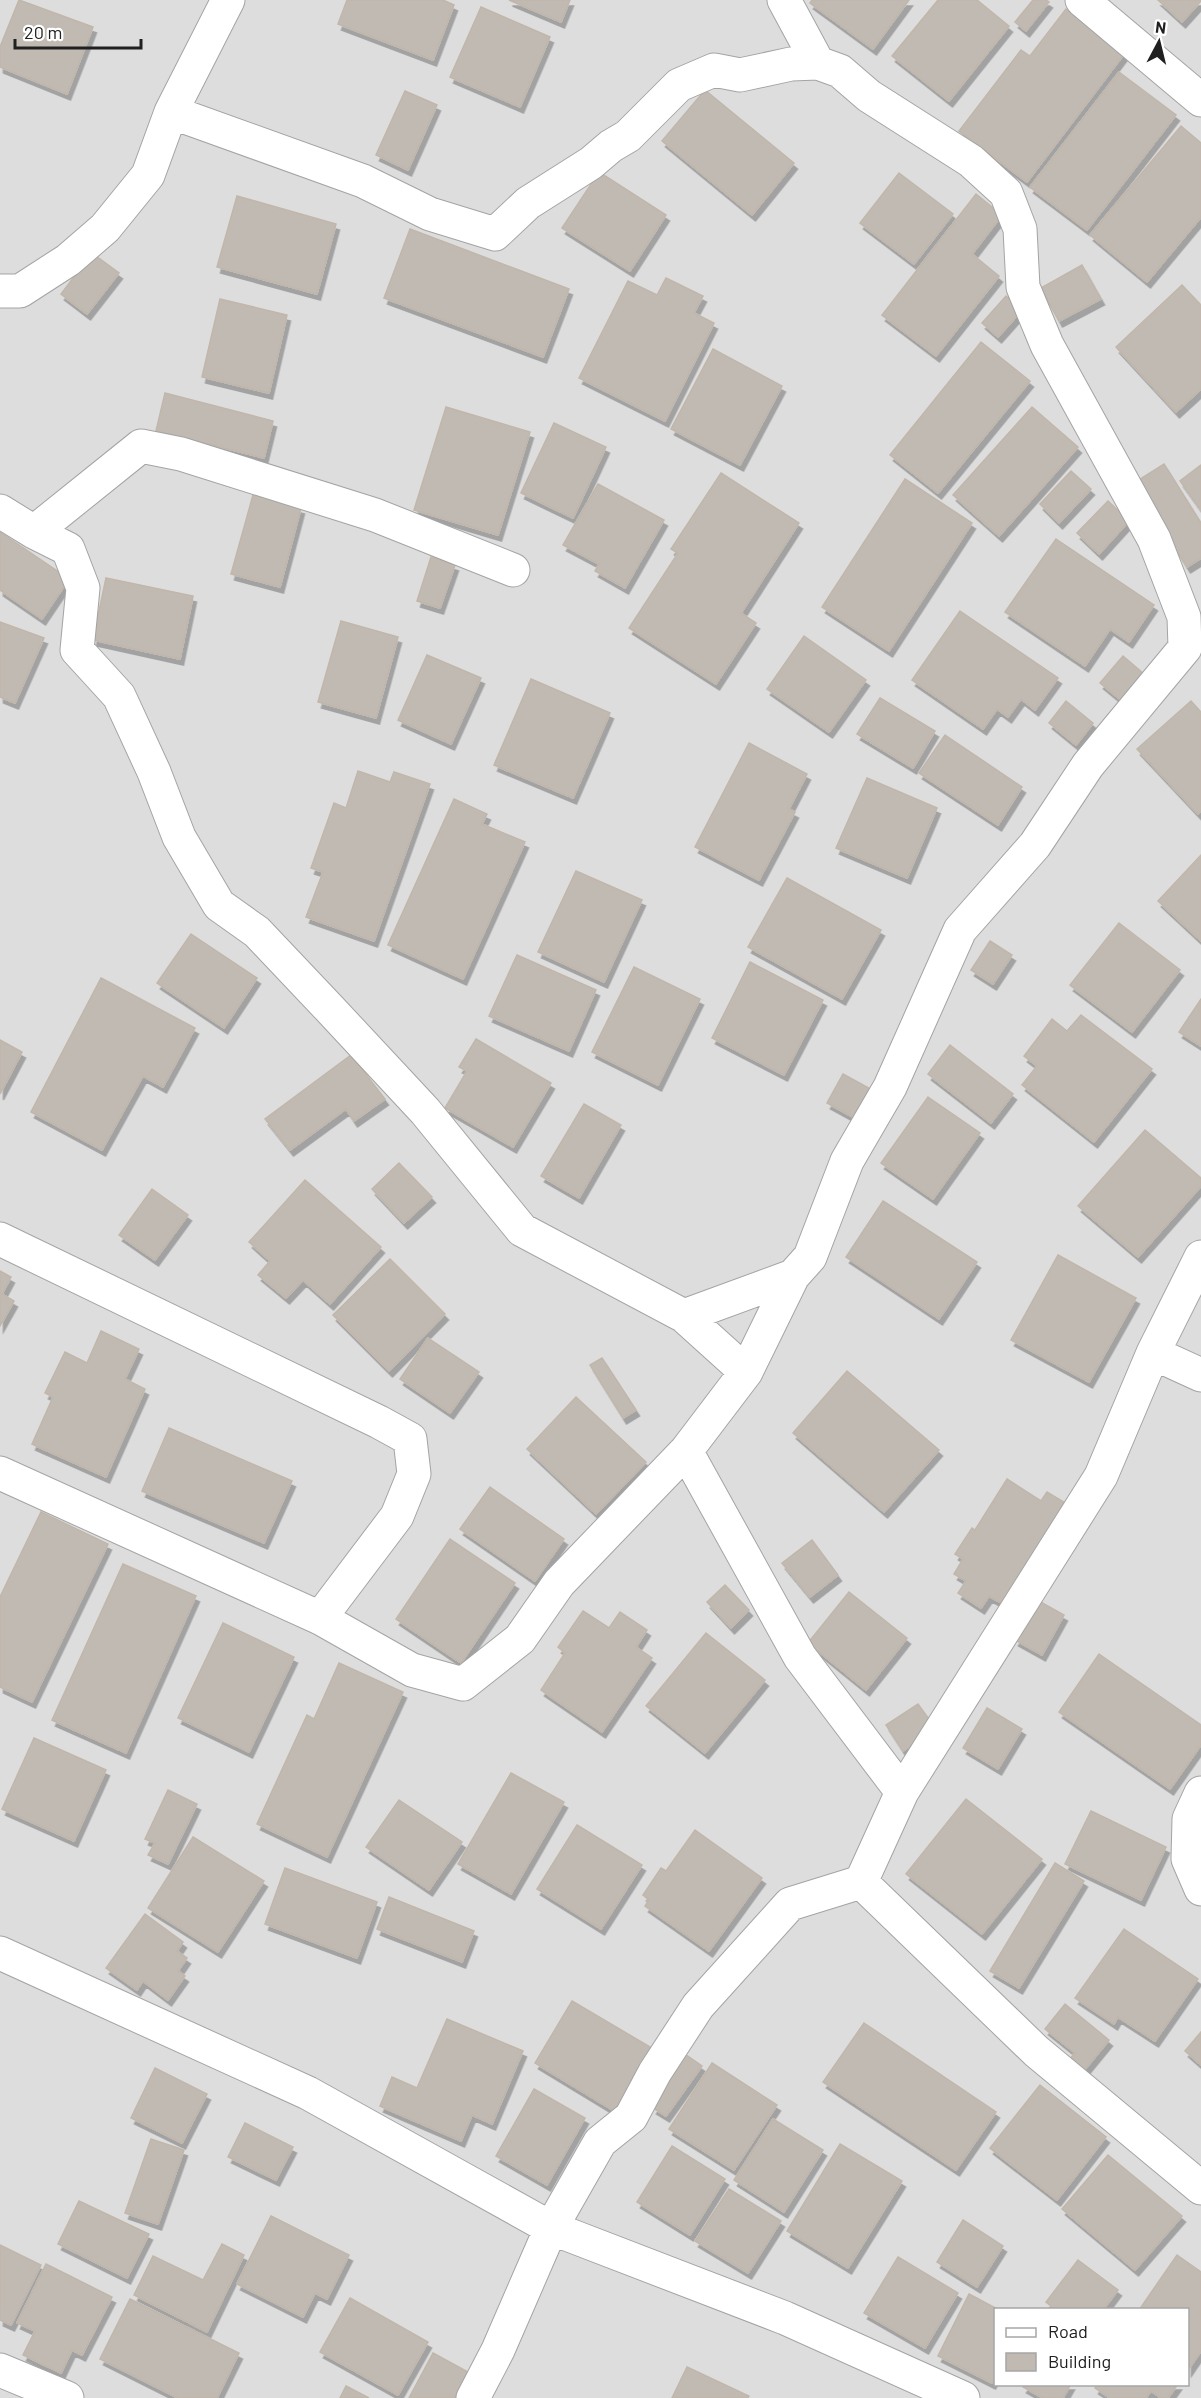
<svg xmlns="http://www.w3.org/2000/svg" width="1201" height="2398" font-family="Barlow,sans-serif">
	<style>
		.residential { fill: #dedddd; fill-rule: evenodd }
		.building { fill: #c1bab3; stroke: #c1b6aa; stroke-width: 1.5; filter: url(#shadow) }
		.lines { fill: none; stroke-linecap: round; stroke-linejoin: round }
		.minor-casing { stroke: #a4a4a4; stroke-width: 35 }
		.minor { stroke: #fff; stroke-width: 33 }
	</style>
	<defs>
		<filter id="shadow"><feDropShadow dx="3.5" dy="6" stdDeviation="0" flood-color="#0004"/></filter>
	</defs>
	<rect width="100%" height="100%" fill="#f0eee7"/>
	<!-- residential -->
	<path class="residential" d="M 0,0 L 1201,0 L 1201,2398 L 0,2398 ZM 996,2310 L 1188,2310 L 1188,2384 L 996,2384 Z"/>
	<!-- building -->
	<path class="building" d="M 19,0 L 93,27 L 67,94 L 0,67 L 0,47 Z
		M 347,0 L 443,0 L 454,5 L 433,60 L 338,24 Z
		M 509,0 L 570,0 L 561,22 Z
		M 812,0 L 909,0 L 873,49 L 810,3 Z
		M 938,0 L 977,0 L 1009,26 L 949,101 L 892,56 Z
		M 1033,0 L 1046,0 L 1049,2 L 1026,31 L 1015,22 Z
		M 1158,0 L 1201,0 L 1201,1 L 1182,22 Z
		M 481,7 L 550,37 L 520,107 L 450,77 Z
		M 1066,9 L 1125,53 L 1027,182 L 959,131 L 1021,50 L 1030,56 Z
		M 1119,72 L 1176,115 L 1087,230 L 1030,187 Z
		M 705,90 L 794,163 L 752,215 L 662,141 Z
		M 405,91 L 437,105 L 408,170 L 376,155 Z
		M 1181,126 L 1201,143 L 1201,217 L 1147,282 L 1090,235 Z
		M 599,172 L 666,215 L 630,271 L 562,228 Z
		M 899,173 L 953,214 L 914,264 L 860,223 Z
		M 976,194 L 1002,215 L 972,254 L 999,276 L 936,356 L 882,315 Z
		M 237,196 L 336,224 L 317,294 L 217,267 Z
		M 410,229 L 569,289 L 543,357 L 384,298 Z
		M 92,253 L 119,273 L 87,314 L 61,294 Z
		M 1082,265 L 1101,299 L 1059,321 L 1041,288 Z
		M 666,278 L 703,296 L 694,313 L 714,323 L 665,421 L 579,378 L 628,281 L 657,295 Z
		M 1182,285 L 1201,305 L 1201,389 L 1176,412 L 1116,347 Z
		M 1006,296 L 1022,310 L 998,337 L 982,323 Z
		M 220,299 L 287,315 L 269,393 L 202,377 Z
		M 981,342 L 1030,381 L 938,493 L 890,455 Z
		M 713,349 L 782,386 L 740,465 L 671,429 Z
		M 165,393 L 273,421 L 264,458 L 156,431 Z
		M 446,407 L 530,432 L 498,535 L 414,510 Z
		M 1032,407 L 1078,447 L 999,536 L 953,495 Z
		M 554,423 L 606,447 L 573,518 L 521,493 Z
		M 1164,464 L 1201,523 L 1201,558 L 1187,567 L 1134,483 Z
		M 1201,465 L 1201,510 L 1180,481 Z
		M 1071,471 L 1091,489 L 1059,523 L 1040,504 Z
		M 721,473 L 799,523 L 741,613 L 756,623 L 716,684 L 629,628 L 678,553 L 671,549 Z
		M 905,479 L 972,523 L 889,651 L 822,607 Z
		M 598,484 L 664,520 L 625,588 L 595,571 L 599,564 L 563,545 Z
		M 253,495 L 301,508 L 280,587 L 231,574 Z
		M 1108,501 L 1129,521 L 1099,554 L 1077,533 Z
		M 0,532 L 69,579 L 42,619 L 0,590 Z
		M 1056,539 L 1154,605 L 1129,642 L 1110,629 L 1085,666 L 1005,612 Z
		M 431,557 L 455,565 L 440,608 L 417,601 Z
		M 106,578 L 193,596 L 180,659 L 93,640 Z
		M 960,611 L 1058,678 L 1035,710 L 1021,699 L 1008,717 L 997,709 L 983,729 L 912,680 Z
		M 341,621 L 398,637 L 376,718 L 318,702 Z
		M 0,622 L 44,638 L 15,703 L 0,697 Z
		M 804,636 L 866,680 L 829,732 L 767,689 Z
		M 427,655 L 481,678 L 451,744 L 398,720 Z
		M 1123,656 L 1150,679 L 1128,706 L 1100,683 Z
		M 531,679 L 610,713 L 573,798 L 494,765 Z
		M 880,698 L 935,731 L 913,768 L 857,734 Z
		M 1066,701 L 1093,723 L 1076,745 L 1049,723 Z
		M 1191,701 L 1201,712 L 1201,811 L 1198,814 L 1137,749 Z
		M 945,735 L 1022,787 L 998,825 L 919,773 Z
		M 749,743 L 807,774 L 789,809 L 795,812 L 759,880 L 695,847 Z
		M 358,771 L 390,782 L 394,772 L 430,784 L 374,941 L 306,917 L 323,872 L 311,868 L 334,803 L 346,808 Z
		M 867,778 L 937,808 L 907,878 L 836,848 Z
		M 454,799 L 487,814 L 482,824 L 525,842 L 463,979 L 388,945 Z
		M 1201,855 L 1201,941 L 1158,901 Z
		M 576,871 L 642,900 L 604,982 L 538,952 Z
		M 787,878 L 881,930 L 842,999 L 748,947 Z
		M 1119,923 L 1180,970 L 1132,1032 L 1070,985 Z
		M 191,934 L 257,978 L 224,1028 L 157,983 Z
		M 990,941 L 1012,955 L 993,984 L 971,970 Z
		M 517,955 L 596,990 L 569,1051 L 489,1016 Z
		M 750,962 L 823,1000 L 784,1075 L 712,1038 Z
		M 634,967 L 700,999 L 658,1085 L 592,1052 Z
		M 101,978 L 195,1028 L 163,1087 L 143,1076 L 102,1150 L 31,1112 Z
		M 1201,999 L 1201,1046 L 1179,1032 Z
		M 1081,1015 L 1152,1069 L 1094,1142 L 1022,1085 L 1037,1066 L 1024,1056 L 1052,1019 L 1067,1031 Z
		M 476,1039 L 551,1083 L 513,1147 L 445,1108 L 467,1071 L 459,1067 Z
		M 0,1040 L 22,1052 L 0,1094 Z
		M 950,1045 L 1013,1094 L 991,1123 L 928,1074 Z
		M 351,1055 L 385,1099 L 354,1121 L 346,1109 L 290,1150 L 265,1119 Z
		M 843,1074 L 876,1092 L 860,1121 L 827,1103 Z
		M 928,1097 L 980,1133 L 933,1199 L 881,1163 Z
		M 584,1104 L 621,1125 L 579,1198 L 541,1176 Z
		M 1145,1130 L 1201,1178 L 1201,1186 L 1138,1257 L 1078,1206 Z
		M 399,1163 L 432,1197 L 404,1223 L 372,1189 Z
		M 305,1180 L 381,1247 L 330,1304 L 303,1280 L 286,1298 L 258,1275 L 270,1261 L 249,1242 Z
		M 152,1189 L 188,1215 L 155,1260 L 119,1235 Z
		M 883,1201 L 977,1262 L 939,1319 L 846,1257 Z
		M 1058,1255 L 1136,1298 L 1089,1382 L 1011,1340 Z
		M 390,1259 L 445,1314 L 389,1371 L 333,1315 Z
		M 0,1271 L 11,1277 L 2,1294 L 14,1301 L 0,1326 Z
		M 101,1331 L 139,1349 L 125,1379 L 145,1389 L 106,1477 L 32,1444 L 53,1397 L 45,1393 L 65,1352 L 87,1363 Z
		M 428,1338 L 479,1372 L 450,1413 L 400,1379 Z
		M 602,1358 L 636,1410 L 623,1418 L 590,1365 Z
		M 847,1371 L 939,1450 L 884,1512 L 793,1433 Z
		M 576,1397 L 646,1462 L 596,1514 L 527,1449 Z
		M 169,1428 L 292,1481 L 264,1543 L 142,1491 Z
		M 1007,1479 L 1041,1501 L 1047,1492 L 1067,1504 L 1003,1604 L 989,1596 L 981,1608 L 958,1593 L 966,1581 L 954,1574 L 963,1559 L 955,1554 L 972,1528 L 975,1530 Z
		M 490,1487 L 564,1539 L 535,1581 L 460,1529 Z
		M 41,1512 L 108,1544 L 32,1702 L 0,1687 L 0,1597 Z
		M 450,1539 L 515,1583 L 461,1663 L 396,1619 Z
		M 812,1540 L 838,1575 L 810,1597 L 782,1563 Z
		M 123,1564 L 196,1596 L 126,1753 L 52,1720 Z
		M 725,1585 L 749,1610 L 731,1628 L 707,1602 Z
		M 849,1592 L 907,1638 L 866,1690 L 808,1643 Z
		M 1037,1600 L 1064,1615 L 1042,1655 L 1015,1640 Z
		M 583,1611 L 609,1628 L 620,1612 L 647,1630 L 636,1647 L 652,1658 L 602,1732 L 541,1690 L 565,1653 L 558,1647 Z
		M 223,1623 L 294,1657 L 249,1752 L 178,1718 Z
		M 706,1633 L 765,1680 L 705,1753 L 646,1706 Z
		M 1099,1654 L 1201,1725 L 1201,1745 L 1170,1789 L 1059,1712 Z
		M 339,1663 L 403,1692 L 327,1857 L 257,1824 L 307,1715 L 314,1719 Z
		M 918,1704 L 936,1729 L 903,1751 L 886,1725 Z
		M 987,1708 L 1022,1729 L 998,1769 L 963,1748 Z
		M 34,1738 L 106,1770 L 74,1841 L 2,1809 Z
		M 511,1773 L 564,1802 L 511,1894 L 458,1864 Z
		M 168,1790 L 197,1804 L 168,1864 L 148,1855 L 155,1843 L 145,1839 Z
		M 966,1799 L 1042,1859 L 982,1934 L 906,1874 Z
		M 399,1800 L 462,1842 L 429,1890 L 366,1847 Z
		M 1091,1811 L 1166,1847 L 1141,1900 L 1065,1864 Z
		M 577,1825 L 642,1865 L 601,1929 L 537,1889 Z
		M 695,1830 L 762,1878 L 709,1951 L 645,1906 L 649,1900 L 643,1895 L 661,1868 L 666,1871 Z
		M 193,1837 L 264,1881 L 218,1952 L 148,1908 Z
		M 1055,1863 L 1084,1881 L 1019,1988 L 990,1971 Z
		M 285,1868 L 377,1902 L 357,1958 L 265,1924 Z
		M 389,1897 L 474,1931 L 462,1962 L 377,1929 Z
		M 145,1914 L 183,1942 L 177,1951 L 187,1958 L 178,1971 L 185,1976 L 168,2000 L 143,1981 L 137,1990 L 106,1968 Z
		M 1124,1929 L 1198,1979 L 1155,2041 L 1118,2017 L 1114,2024 L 1075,1998 Z
		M 572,2001 L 662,2054 L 624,2117 L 535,2063 Z
		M 1065,2004 L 1109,2040 L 1082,2073 L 1068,2061 L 1075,2053 L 1045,2029 Z
		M 447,2019 L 523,2051 L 492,2124 L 472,2115 L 461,2141 L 380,2106 L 392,2077 L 417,2088 Z
		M 864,2023 L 996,2112 L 956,2170 L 823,2082 Z
		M 1201,2032 L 1201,2065 L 1185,2051 Z
		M 682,2052 L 702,2066 L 666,2116 L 653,2108 L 662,2094 L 655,2089 Z
		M 712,2063 L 777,2105 L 734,2170 L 669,2129 Z
		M 155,2068 L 207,2094 L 182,2143 L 131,2118 Z
		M 1040,2085 L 1106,2137 L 1057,2200 L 990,2148 Z
		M 534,2089 L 585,2118 L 547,2185 L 496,2156 Z
		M 773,2119 L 823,2150 L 784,2212 L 734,2180 Z
		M 245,2123 L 293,2147 L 276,2180 L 228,2157 Z
		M 151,2139 L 184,2150 L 158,2224 L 125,2213 Z
		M 840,2144 L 902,2181 L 848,2268 L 787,2231 Z
		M 672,2146 L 725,2179 L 690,2235 L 637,2202 Z
		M 1108,2155 L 1182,2216 L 1135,2270 L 1062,2209 Z
		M 729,2189 L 781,2221 L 748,2273 L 695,2241 Z
		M 79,2201 L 149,2234 L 127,2278 L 58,2244 Z
		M 271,2216 L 349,2255 L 327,2299 L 315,2293 L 303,2317 L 237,2284 Z
		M 963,2220 L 1003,2246 L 977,2287 L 937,2262 Z
		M 222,2244 L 244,2255 L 207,2332 L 134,2295 L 153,2256 L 203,2280 Z
		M 0,2245 L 41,2265 L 11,2325 L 0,2320 Z
		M 1177,2255 L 1201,2272 L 1201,2351 L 1188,2370 L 1188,2310 L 1139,2310 Z
		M 898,2257 L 958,2293 L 925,2348 L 864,2313 Z
		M 1078,2260 L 1118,2290 L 1103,2310 L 1056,2310 L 1046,2302 Z
		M 46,2264 L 112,2297 L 82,2355 L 72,2350 L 61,2373 L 23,2355 L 35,2331 L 17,2323 Z
		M 969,2294 L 999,2310 L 996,2310 L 996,2376 L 992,2383 L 938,2356 Z
		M 350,2298 L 428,2342 L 398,2395 L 320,2352 Z
		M 130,2299 L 239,2353 L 217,2398 L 178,2398 L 100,2359 Z
		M 433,2353 L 468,2372 L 454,2398 L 409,2398 Z
		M 687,2367 L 749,2396 L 748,2398 L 672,2398 Z
		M 1025,2384 L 1071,2384 L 1063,2398 L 1043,2398 L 1023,2387 Z
		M 1097,2384 L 1178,2384 L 1168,2398 L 1161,2398 L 1151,2391 L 1146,2398 L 1110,2398 L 1095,2388 Z
		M 346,2386 L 369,2398 L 340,2398 Z"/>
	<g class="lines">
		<defs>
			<path id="minor" d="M 784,0 L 818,63 L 840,71 L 869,96 L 971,161 L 1006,193 L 1020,229 L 1023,287 L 1047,345 L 1154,539 L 1184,617 L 1185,648 L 1088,765 L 1035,845 L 960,930 L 890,1087 L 847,1161 L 810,1257 L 793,1276 L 746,1372 L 686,1451 L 800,1657 L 902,1792
				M 1082,0 L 1201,100
				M 171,112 L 363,181 L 430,214 L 495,234 L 528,203 L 591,163 L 611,146 L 628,136 L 679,85 L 714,70 L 740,75 L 791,64 L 818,63
				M 0,291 L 20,291 L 68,260 L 105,228 L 148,175 L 171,112 L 228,0
				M 0,511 L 34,532 L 68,549 L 83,588 L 77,650 L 119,696 L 154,772 L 179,837 L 219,905 L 257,932 L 329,1008 L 425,1111 L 522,1230 L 684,1316 L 746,1372
				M 34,532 L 141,446 L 181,454 L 375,515 L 513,570
				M 0,1239 L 379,1422 L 410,1439 L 414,1474 L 397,1516 L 320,1618
				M 684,1316 L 793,1276
				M 1153,1353 L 1201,1375
				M 0,1473 L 320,1618 L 412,1670 L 463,1684 L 520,1639 L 559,1583 L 686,1451
				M 1201,1793 L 1189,1819 L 1188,1859 L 1201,1889
				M 861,1882 L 1036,2051 L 1201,2188
				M 0,1953 L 308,2093 L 551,2228 L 785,2318 L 963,2398
				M 0,2370 L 67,2398
				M 473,2398 L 498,2350 L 551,2228 L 600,2142 L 631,2117 L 655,2072 L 698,2006 L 790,1904 L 861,1882 L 902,1792 L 1101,1476 L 1153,1353 L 1201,1257"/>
		</defs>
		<!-- minor casing -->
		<use href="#minor" class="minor-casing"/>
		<!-- minor -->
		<use href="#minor" class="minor"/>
	</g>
	<!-- legend -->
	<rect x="994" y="2308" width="195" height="78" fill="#ffffff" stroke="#a6a6a6" stroke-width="1.5"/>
	<rect x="1006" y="2328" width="30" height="9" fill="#ffffff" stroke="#a6a6a6" stroke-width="1.5"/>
	<text x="1048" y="2338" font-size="18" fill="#202020">Road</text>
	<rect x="1006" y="2353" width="30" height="18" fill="#c1bab3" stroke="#a6a6a6" stroke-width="1.5"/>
	<text x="1048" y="2368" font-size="18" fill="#202020">Building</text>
	<!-- north arrow -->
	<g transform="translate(1159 42) rotate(7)" stroke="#ffffff" stroke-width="4.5" paint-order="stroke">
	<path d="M0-4.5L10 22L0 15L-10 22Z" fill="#202020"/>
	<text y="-9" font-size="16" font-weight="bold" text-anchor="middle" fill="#202020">N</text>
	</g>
	<!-- scale -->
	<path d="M15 39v9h126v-9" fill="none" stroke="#202020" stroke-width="3"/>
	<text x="24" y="39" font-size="18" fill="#202020" stroke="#ffffff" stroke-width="4.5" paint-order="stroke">20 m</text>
</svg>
